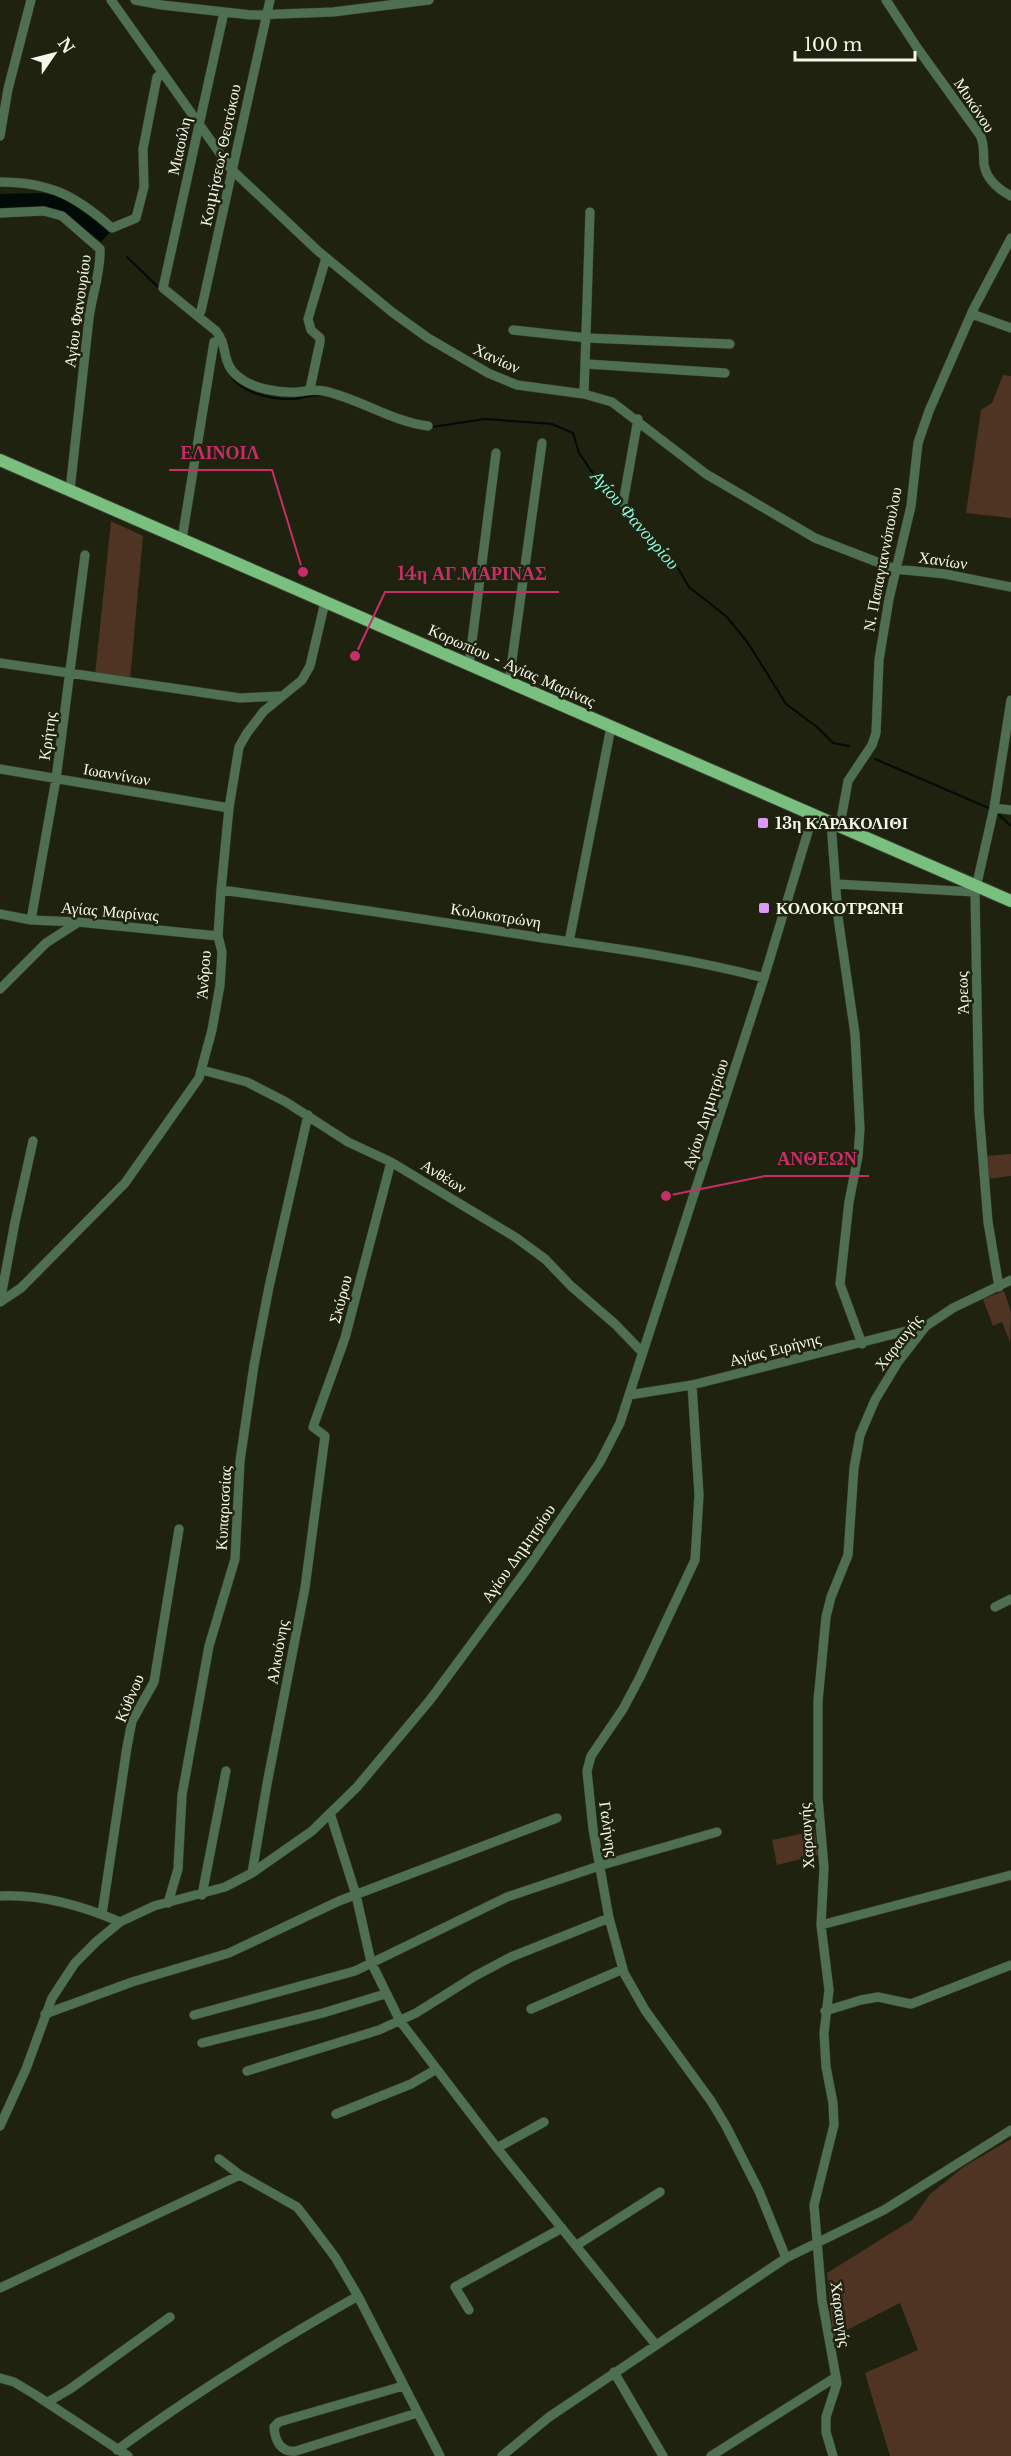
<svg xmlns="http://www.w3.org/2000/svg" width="1011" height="2456" font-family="'Libre Baskerville',serif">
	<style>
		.green { fill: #4f3424 }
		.water { fill: #000a06 }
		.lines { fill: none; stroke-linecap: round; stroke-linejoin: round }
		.stream { stroke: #000a06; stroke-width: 2 }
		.minor-casing { stroke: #393c29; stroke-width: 10 }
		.major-casing { stroke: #393c29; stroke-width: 14 }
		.minor { stroke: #4e6f51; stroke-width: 9 }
		.major { stroke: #78bf80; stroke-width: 12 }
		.poi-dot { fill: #db99f5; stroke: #1f220f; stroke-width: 2 }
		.labels { text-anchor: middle; stroke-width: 5; stroke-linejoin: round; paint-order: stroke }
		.street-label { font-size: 16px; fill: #f4f7ea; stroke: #1f220f }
		.poi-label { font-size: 16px; font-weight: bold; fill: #f4f7ea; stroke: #1f220f; text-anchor: start }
		.water-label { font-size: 18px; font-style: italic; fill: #8bf7e0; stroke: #1f220f }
		.leader { fill: none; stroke: #c72e69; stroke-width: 2 }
		.callout-dot { fill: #c72e69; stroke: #1f220f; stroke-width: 2 }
		.callout-label { font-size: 18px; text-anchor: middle; font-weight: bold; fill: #c72e69; stroke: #1f220f; stroke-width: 5; stroke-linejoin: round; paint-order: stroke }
	</style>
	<rect width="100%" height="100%" fill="#1f220f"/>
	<!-- green -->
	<path class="green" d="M 1003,375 L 1011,376 L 1011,518 L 966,513 L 981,410 L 992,403 Z
		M 111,521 L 143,536 L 130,680 L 95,675 Z
		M 1011,1154 L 1011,1176 L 987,1179 L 985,1156 Z
		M 1004,1291 L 1011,1312 L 1010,1342 L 1002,1322 L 993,1326 L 983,1299 Z
		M 815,1831 L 818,1855 L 777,1865 L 772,1840 Z
		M 1011,2139 L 1011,2456 L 890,2456 L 865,2373 L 918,2350 L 900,2303 L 833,2337 L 827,2273 L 912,2220 L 930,2194 L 965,2166 Z"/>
	<!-- water -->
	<path class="water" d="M 42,193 L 70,198 L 110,232 L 101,242 L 70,217 L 0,210 L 0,194 Z"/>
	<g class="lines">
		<!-- stream -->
		<path class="stream" d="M 127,257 L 159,288
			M 230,374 C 240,393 272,400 293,399 C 302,398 311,395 321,395
			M 432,427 L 485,419 L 552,424 L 573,433 L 579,453 L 603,488 L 672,558 L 689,587 L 727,617 L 748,643 L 786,704 L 817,727 L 833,743 L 849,746
			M 875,759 L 991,809
			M 996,812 L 1011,826"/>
		<defs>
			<path id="minor" d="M 111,0 L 231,169 L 318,251 L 392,312 L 428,338 L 488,373 L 517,385 L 584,394 L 612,402 L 706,474 L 815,538 L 895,569 L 945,574 L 1011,587
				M 135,0 L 162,5 L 251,15 L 333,12 L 429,0
				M 886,0 L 918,49 L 980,135 C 985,145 983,153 984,164 C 986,179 998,189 1011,196
				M 224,12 L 163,288 L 216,331 C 229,346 220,364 240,378 C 254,389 280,393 297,392 C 307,391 314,389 324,391 C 360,399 391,421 428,426
				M 0,136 L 8,89 L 31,0
				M 0,182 C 50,182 76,196 112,228 L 136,218 L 144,187 L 143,149 L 157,77 L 163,73
				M 0,213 L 44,211 L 62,216 L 100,249 C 101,272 92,295 89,318 L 70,490
				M 972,314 L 1011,328
				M 198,316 L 201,311 L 270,0
				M 513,330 L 587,338 L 730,344
				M 587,364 L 725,373
				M 310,389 L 320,342 L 320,338 L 311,330 L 308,319 L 326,258
				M 584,394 L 590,212
				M 623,503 L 638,419
				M 182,539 L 214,342
				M 0,663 L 240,698 L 281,696
				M 469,665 L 496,453
				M 509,682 L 542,443
				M 0,769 L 229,808
				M 994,808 L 1011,810
				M 831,822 L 838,917 L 855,1034 L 860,1129 L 858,1156 L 849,1202 L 840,1284 L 862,1344
				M 840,825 L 848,781 L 872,745 L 876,733 L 879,660 L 889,599 L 911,506 L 918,443 L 929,411 L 973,310 L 1011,238
				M 836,884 L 975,892
				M 221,890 C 326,904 431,920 536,937 C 612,948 689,958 764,978
				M 0,914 L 31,920 L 78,922 L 218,936
				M 31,920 L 56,779 L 85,555
				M 569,942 L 611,727
				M 0,989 L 46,943 L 77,923
				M 202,1070 L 247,1082 L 286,1102 L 348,1142 L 391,1162 L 515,1237 L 545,1259 L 571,1286 L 615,1324 L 642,1352
				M 999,1287 L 988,1222 L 979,1111 L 975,892 L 994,808 L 1011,700
				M 0,1302 L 21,1288 L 125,1183 L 199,1078 L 212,1030 L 220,985 L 222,952 L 218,936 L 221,890 L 229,808 L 239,747 L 247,733 L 264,711 L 302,680 L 310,666 L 325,602
				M 0,1302 L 15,1222 L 33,1141
				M 692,1385 L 699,1495 L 695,1560 L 640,1677 L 623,1709 L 591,1756 L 587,1771 L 593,1829 L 609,1918 L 624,1973 L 645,2010 L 711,2101 L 726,2126 L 759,2191 L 786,2258
				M 629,1395 L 692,1385 L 926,1326
				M 995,1607 L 1011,1599
				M 330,1813 L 356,1895 L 371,1962 L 400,2021 L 497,2148 L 656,2345
				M 252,1873 L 267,1784 L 305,1588 L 325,1436 L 313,1427 L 345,1338 L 391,1162
				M 202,1895 L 226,1771
				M 0,1896 C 41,1894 83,1906 120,1922
				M 168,1903 L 178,1869 L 182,1795 L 209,1646 L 235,1559 L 240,1461 L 254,1365 L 269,1287 L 308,1115
				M 102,1914 L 127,1747 L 132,1721 L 154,1682 L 179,1529
				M 821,1925 L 1011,1875
				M 531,2009 L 623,1969
				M 825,2011 L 861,2000 L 878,1997 L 911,2004 L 1011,1965
				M 45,2014 L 132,1982 L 229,1953 L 339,1901 L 557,1818
				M 194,2015 L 355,1971 L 507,1897 L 599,1866 L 717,1832
				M 202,2043 L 323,2013 L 385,1994
				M 247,2071 L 379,2030 L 416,2013 L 475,1976 L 511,1957 L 609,1918
				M 336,2114 L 411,2084 L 435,2070
				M 0,2126 L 26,2069 L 52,1998 L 75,1963 L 97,1941 L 120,1922 L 154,1906 L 225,1887 L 252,1873 L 312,1831 L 357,1787 L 430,1700 L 527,1569 L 600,1462 L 620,1423 L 764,978 L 813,815
				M 497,2148 L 544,2122
				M 219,2159 L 240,2175 L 297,2207 L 308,2221 L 335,2257 L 358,2296 L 440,2456
				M 577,2245 L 660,2192
				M 0,2288 L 240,2175
				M 469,2310 L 455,2287 L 562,2228
				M 614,2372 L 663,2456
				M 0,2378 L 14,2382 L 34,2394 L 128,2456
				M 403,2386 L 279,2422 L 274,2427 C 275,2441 281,2453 296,2451 L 417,2413
				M 48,2402 L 70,2389 L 170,2317
				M 117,2450 C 194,2393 275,2343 358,2296
				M 502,2456 L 549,2417 L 786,2258 L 884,2210 L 1011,2130
				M 711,2456 L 836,2377
				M 833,2456 L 826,2432 L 826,2417 L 837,2383 L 822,2300 L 814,2205 L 834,2125 L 833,2103 L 826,2067 L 824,2033 L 829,1990 L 821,1925 L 824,1868 L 818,1798 L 818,1701 L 826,1617 L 831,1597 L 848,1555 L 854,1468 L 860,1435 L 875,1400 L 898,1362 L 926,1326 L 953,1308 L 1011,1280"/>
			<path id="major" d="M 0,460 L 1011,901"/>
		</defs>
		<!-- minor casing -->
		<use href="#minor" class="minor-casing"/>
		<!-- major casing -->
		<use href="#major" class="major-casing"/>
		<!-- minor -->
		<use href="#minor" class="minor"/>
		<!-- major -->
		<use href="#major" class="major"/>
	</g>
	<!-- markers -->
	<g class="poi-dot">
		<rect x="757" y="817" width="12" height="12" rx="3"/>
		<rect x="758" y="902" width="12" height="12" rx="3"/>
	</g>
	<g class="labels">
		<!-- street labels -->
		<g class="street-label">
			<text transform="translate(975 105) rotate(57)" y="6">Μυκόνου</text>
			<text transform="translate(179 146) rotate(-77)" y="6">Μιαούλη</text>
			<text transform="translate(220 155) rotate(-78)" y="6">Κοιμήσεως Θεοτόκου</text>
			<text transform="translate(77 311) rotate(-82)" y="6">Αγίου Φανουρίου</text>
			<text transform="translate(497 358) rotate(25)" y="6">Χανίων</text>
			<text transform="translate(882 559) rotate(-79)" y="6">Ν. Παπαγιαννόπουλου</text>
			<text transform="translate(943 560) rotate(8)" y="6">Χανίων</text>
			<text transform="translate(512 665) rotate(24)" y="6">Κορωπίου - Αγίας Μαρίνας</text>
			<text transform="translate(47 736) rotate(-82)" y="6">Κρήτης</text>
			<text transform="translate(117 774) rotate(10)" y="6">Ιωαννίνων</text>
			<text transform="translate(110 911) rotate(5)" y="6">Αγίας Μαρίνας</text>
			<text transform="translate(496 915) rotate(9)" y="6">Κολοκοτρώνη</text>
			<text transform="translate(203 975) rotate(-86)" y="6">Άνδρου</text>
			<text transform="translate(962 993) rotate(-92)" y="6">Άρεως</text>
			<text transform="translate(705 1114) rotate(-72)" y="6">Αγίου Δημητρίου</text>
			<text transform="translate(444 1176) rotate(31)" y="6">Ανθέων</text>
			<text transform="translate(340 1299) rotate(-75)" y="6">Σκύρου</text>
			<text transform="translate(898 1342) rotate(-52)" y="6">Χαραυγής</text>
			<text transform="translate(775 1349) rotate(-14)" y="6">Αγίας Ειρήνης</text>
			<text transform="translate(223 1508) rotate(-87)" y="6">Κυπαρισσίας</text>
			<text transform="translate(518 1553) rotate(-55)" y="6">Αγίου Δημητρίου</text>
			<text transform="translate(277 1652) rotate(-80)" y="6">Αλκυόνης</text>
			<text transform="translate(129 1698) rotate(-67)" y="6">Κύθνου</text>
			<text transform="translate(609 1829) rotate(82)" y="6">Γαλήνης</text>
			<text transform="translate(806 1836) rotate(-94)" y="6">Χαραυγής</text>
			<text transform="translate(841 2314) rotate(82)" y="6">Χαραυγής</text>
		</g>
		<!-- poi labels -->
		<g class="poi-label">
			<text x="775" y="829">13η ΚΑΡΑΚΟΛΙΘΙ</text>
			<text x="776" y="914">ΚΟΛΟΚΟΤΡΩΝΗ</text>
		</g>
		<!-- water labels -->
		<g class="water-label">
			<text transform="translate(635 520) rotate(49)" y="6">Αγίου Φανουρίου</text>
		</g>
	</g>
	<!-- callouts -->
	<path class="leader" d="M303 572L272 470H169M355 656L385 592H559M666 1196L765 1176H869"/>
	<g class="callout-dot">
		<circle cx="303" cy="572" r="6"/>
		<circle cx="355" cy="656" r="6"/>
		<circle cx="666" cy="1196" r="6"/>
	</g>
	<g class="callout-label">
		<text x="220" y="459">ΕΛΙΝΟΙΛ</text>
		<text x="472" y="580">14η ΑΓ.ΜΑΡΙΝΑΣ</text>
		<text x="817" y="1165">ΑΝΘΕΩΝ</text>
	</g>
	<!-- north arrow -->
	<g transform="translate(54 54) rotate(55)" stroke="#1f220f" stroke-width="4.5" paint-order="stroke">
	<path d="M0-4.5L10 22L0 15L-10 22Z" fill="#f4f7ea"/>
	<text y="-9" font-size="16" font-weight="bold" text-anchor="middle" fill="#f4f7ea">N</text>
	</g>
	<!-- scale -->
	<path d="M795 51v9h120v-9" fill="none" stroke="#f4f7ea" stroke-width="3"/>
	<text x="804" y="51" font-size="18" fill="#f4f7ea" stroke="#1f220f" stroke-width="4.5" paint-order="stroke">100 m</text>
</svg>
